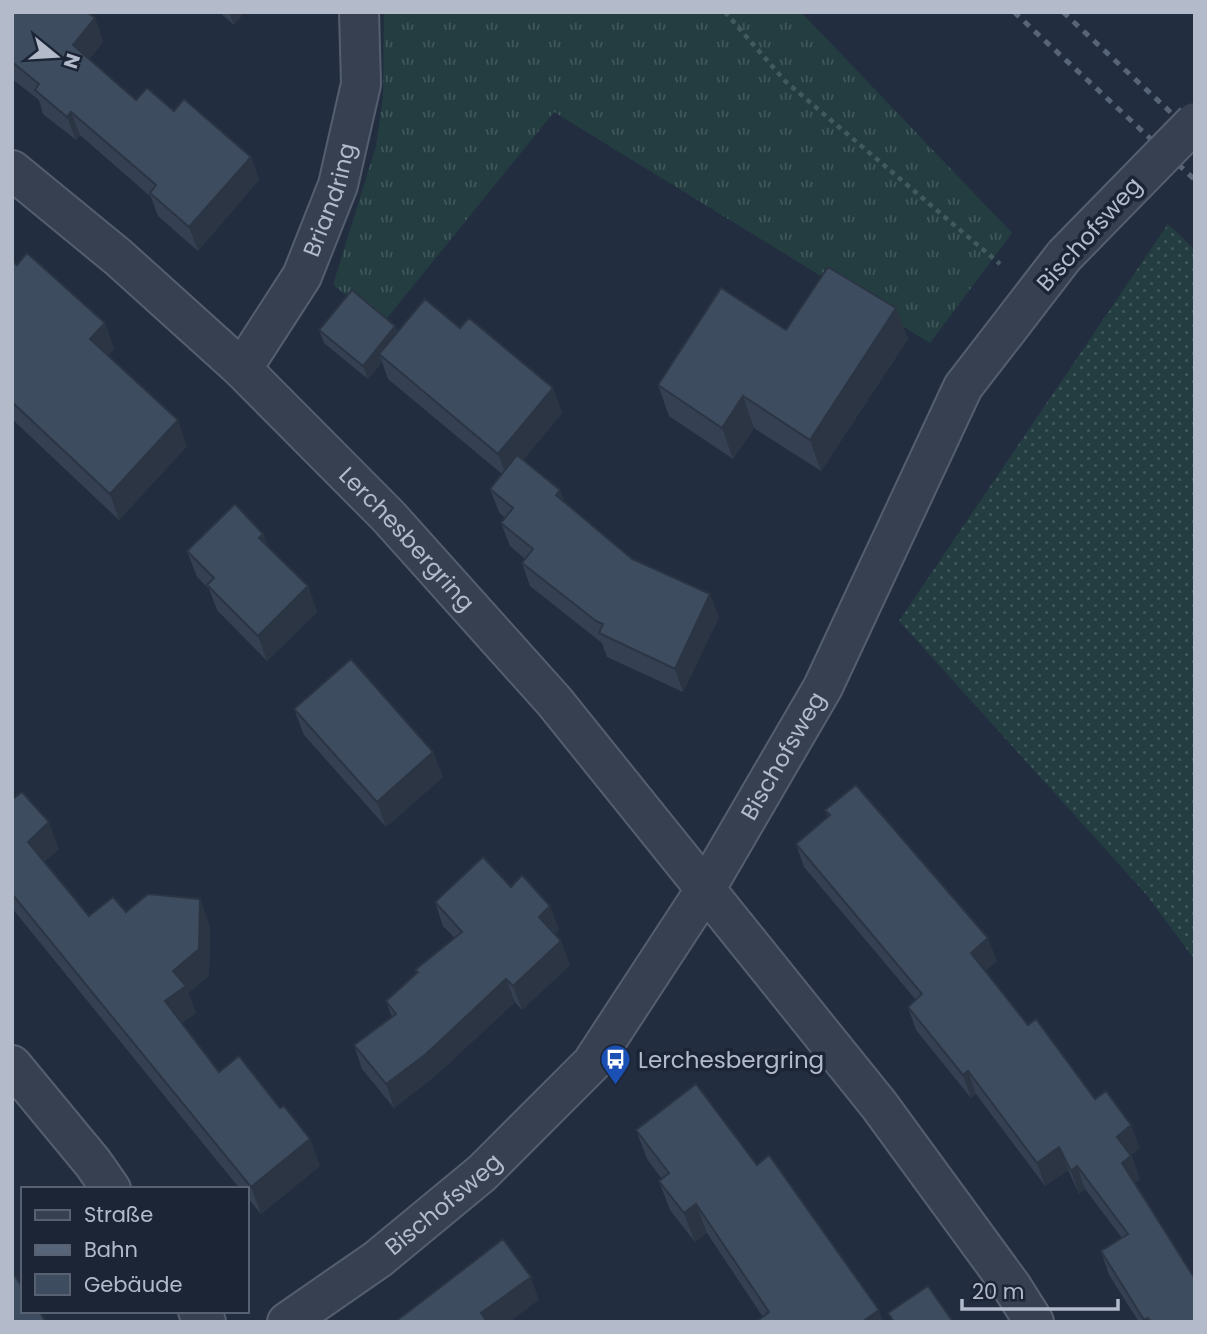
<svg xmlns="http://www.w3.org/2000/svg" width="1207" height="1334" font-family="Poppins,sans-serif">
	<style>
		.grass { fill: url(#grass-tufts) }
		.garden { fill: url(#garden-dots) }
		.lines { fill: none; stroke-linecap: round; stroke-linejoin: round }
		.street-casing { stroke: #555e6e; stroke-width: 42 }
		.path { stroke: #425a5e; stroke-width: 4.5; stroke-dasharray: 5 5; stroke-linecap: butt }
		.street { stroke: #374050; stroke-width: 38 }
		.rail { stroke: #586477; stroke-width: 5; stroke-dasharray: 7 7; stroke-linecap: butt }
		.street-bridge-casing { stroke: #555e6e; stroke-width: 42; stroke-linecap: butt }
		.street-bridge { stroke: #374050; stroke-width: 38 }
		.wall { fill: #354153 }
		.shaded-wall { fill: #2b3543 }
		.building { fill: #3e4c60; stroke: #2b3543; stroke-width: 2 }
		.labels { text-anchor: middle; stroke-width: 7; stroke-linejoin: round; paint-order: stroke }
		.street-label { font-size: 23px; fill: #b3bbcb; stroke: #1c2535 }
		.poi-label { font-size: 23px; fill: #b3bbcb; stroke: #1c2535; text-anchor: start }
	</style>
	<defs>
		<pattern id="grass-tufts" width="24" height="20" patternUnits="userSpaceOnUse" patternTransform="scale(1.75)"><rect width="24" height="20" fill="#243d41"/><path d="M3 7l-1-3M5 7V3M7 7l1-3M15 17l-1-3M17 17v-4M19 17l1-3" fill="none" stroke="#41575b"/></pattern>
		<pattern id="garden-dots" width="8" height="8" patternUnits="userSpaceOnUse" patternTransform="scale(1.75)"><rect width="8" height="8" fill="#243d41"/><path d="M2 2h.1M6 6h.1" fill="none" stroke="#41575b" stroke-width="1.8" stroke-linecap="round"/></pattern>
	</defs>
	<rect width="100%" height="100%" fill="#222e40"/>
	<!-- grass -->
	<path class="grass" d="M 384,12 L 801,12 L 1012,233 L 930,343 L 554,112 L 383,323 L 333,285 L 376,146 L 383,97 Z"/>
	<!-- garden -->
	<path class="garden" d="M 1168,224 L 1195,250 L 1195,960 L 1145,893 L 899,621 Z"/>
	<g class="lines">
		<defs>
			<g id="street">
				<path id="s1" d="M 12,170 L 118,257 L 242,369 L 389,517 L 554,701 L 879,1105 L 1012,1287 L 1034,1322"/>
				<path id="s2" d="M 242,369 L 302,276 L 338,185 L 361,84 L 359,12"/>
				<path d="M 12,1065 L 93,1163 L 111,1189"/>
				<path d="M 198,1311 L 206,1322"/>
				<path id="s3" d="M 287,1322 L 378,1259 L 482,1173 L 592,1063 L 705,890 L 823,687 L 963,387 L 1064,256"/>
			</g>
		</defs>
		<!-- street casing -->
		<use href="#street" class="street-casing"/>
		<!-- path -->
		<path class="path" d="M 725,12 L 785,81 L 1000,264"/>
		<!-- street -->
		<use href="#street" class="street"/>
		<!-- rail -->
		<path class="rail" d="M 1014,12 L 1195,180
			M 1063,12 L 1195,135"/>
		<defs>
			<path id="street-bridge" d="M 1064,256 L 1195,122"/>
		</defs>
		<!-- street-bridge casing -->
		<use href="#street-bridge" class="street-bridge-casing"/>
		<!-- street-bridge -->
		<use href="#street-bridge" class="street-bridge"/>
	</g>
	<!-- wall -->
	<path class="wall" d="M 12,12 L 95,18 L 103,42 L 89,59 L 136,100 L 174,111 L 251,157 L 259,180 L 198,251 L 158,216 L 151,197 L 80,135 L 76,140 L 43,114 L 39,100 L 12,79 Z
		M 219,12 L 245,12 L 234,25 Z
		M 12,261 L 105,323 L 114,349 L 108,356 L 187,446 L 119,520 L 12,419 Z
		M 896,308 L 908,339 L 821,471 L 754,428 L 733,459 L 669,416 L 658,385 L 786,330 Z
		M 395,326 L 397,332 L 460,328 L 553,388 L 562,413 L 523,460 L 560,490 L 565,503 L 632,559 L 719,617 L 683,692 L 607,657 L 602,643 L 530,586 L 522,563 L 525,559 L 510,546 L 501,523 L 505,518 L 499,512 L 490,489 L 502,474 L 388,379 L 382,362 L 368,379 L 324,343 L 319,330 Z
		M 263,534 L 268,546 L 308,586 L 317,612 L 267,661 L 217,610 L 209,589 L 197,577 L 187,551 Z
		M 294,709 L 433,752 L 443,777 L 386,827 L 304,735 Z
		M 12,795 L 59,849 L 44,862 L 89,916 L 126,912 L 210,926 L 209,976 L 188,993 L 196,1013 L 181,1023 L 219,1072 L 280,1108 L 310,1139 L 320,1166 L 261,1214 L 247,1197 L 247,1189 L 240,1189 L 12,908 Z
		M 825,810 L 997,961 L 985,971 L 1028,1025 L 1140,1148 L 1131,1155 L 1140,1179 L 1135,1183 L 1195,1322 L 1139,1322 L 1109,1275 L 1101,1251 L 1122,1238 L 1085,1189 L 1079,1194 L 1068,1170 L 1045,1186 L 976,1094 L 971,1098 L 916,1030 L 908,1007 L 916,1000 L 804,867 L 796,844 L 828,817 Z
		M 511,887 L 559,929 L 554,934 L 570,965 L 522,1010 L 515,1002 L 434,1077 L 394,1108 L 362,1069 L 354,1045 L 392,1017 L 386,1001 L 416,973 L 415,970 L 455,938 L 443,926 L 435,902 Z
		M 636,1130 L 757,1165 L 879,1310 L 883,1322 L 756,1322 L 763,1317 L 707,1233 L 695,1242 L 670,1210 L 659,1181 L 662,1179 L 647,1159 Z"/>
	<!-- shaded-wall -->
	<path class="shaded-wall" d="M 229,12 L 245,12 L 234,25 Z
		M 95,18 L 103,42 L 81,68 L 73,45 Z
		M 71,112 L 80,135 L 76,140 L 67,117 Z
		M 251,157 L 259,180 L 198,251 L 189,227 Z
		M 896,308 L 908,339 L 821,471 L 810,440 Z
		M 105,323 L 114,349 L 100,365 L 90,339 Z
		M 395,326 L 400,340 L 379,354 L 382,362 L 368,379 L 363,366 Z
		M 553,388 L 562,413 L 508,479 L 498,454 Z
		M 743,396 L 754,428 L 733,459 L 722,428 Z
		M 178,420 L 187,446 L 119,520 L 110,494 Z
		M 560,490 L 568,513 L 556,495 Z
		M 263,534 L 272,559 L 259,538 Z
		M 308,586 L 317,612 L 267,661 L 258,636 Z
		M 710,594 L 719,617 L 683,692 L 675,669 Z
		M 433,752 L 443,777 L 386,827 L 377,802 Z
		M 49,822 L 59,849 L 37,868 L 28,842 Z
		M 200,899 L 210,926 L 209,976 L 188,993 L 196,1013 L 174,1028 L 165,1001 L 173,971 Z
		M 550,906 L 559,929 L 548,940 L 539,917 Z
		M 988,938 L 997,961 L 979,976 L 971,953 Z
		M 561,941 L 570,965 L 522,1010 L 513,986 Z
		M 506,979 L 515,1002 L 434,1077 L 394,1108 L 386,1084 Z
		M 968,1071 L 976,1094 L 971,1098 L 963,1075 Z
		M 1131,1125 L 1140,1148 L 1125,1160 L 1117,1137 Z
		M 310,1139 L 320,1166 L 261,1214 L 251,1187 Z
		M 1059,1147 L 1068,1170 L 1045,1186 L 1037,1163 Z
		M 1131,1156 L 1140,1179 L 1131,1186 L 1122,1163 Z
		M 1077,1166 L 1085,1189 L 1079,1194 L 1071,1171 Z
		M 696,1204 L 707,1233 L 695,1242 L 684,1213 Z
		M 531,1277 L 539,1300 L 509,1322 L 484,1322 L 481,1313 Z
		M 879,1310 L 883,1322 L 862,1322 Z"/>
	<!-- building -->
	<path class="building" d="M 12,12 L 87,12 L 95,18 L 73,45 L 136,100 L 147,88 L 174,111 L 184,99 L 251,157 L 189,227 L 150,193 L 156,185 L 71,112 L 67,117 L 35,90 L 39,84 L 12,62 Z
		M 27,253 L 105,323 L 90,339 L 178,420 L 110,494 L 12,402 L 12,261 L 17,265 Z
		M 828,267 L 896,308 L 810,440 L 743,396 L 722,428 L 658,385 L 721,288 L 786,330 Z
		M 352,290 L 395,326 L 363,366 L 319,330 Z
		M 425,299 L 460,328 L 469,318 L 553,388 L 498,454 L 379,354 Z
		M 517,455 L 560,490 L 556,495 L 632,559 L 710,594 L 675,669 L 599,633 L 603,624 L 596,621 L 522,563 L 533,549 L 501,523 L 513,508 L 490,489 Z
		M 235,504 L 263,534 L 259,538 L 308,586 L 258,636 L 207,585 L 214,578 L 187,551 Z
		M 351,659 L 433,752 L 377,802 L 294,709 Z
		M 856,785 L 988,938 L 971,953 L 1028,1025 L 1036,1019 L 1095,1099 L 1106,1091 L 1131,1125 L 1117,1137 L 1131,1156 L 1122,1163 L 1195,1279 L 1195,1322 L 1151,1322 L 1148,1318 L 1144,1320 L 1101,1251 L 1128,1234 L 1077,1166 L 1071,1171 L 1059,1147 L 1037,1163 L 968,1071 L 963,1075 L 908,1007 L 922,994 L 796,844 L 830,815 L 825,810 Z
		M 22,792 L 49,822 L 28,842 L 89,916 L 113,897 L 126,912 L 148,894 L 200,899 L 199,949 L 173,971 L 186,986 L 165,1001 L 219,1072 L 239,1056 L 280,1108 L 284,1106 L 310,1139 L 251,1187 L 12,894 L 12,795 L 14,798 Z
		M 483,857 L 511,887 L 522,875 L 550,906 L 539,917 L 561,941 L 513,986 L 506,979 L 426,1054 L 386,1084 L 354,1045 L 396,1014 L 386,1001 L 418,972 L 415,970 L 462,932 L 435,902 Z
		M 696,1084 L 757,1165 L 769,1155 L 879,1310 L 862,1322 L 756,1322 L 769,1312 L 696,1204 L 684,1213 L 659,1181 L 669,1173 L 636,1130 Z
		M 503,1239 L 531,1277 L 481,1313 L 487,1322 L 395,1322 Z
		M 12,1272 L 23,1288 L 23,1311 L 39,1311 L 46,1322 L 12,1322 Z
		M 928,1286 L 953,1322 L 894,1322 L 888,1313 Z"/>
	<!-- icons -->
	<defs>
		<symbol id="bus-pin" viewBox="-11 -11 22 30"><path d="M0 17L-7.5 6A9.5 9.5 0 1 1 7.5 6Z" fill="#1a4fb4" stroke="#1c2535"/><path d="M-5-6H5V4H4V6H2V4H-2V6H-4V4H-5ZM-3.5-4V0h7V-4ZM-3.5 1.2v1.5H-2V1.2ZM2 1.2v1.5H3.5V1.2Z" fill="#fff"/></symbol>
	</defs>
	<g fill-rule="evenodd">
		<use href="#bus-pin" x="598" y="1042" width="35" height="47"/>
	</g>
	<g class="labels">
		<!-- street labels -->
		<g class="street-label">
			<text dy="8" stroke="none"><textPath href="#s2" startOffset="192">Briandring</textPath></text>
			<text transform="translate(1089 234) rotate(-48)" y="8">Bischofsweg</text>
			<text dy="8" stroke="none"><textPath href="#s1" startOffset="541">Lerchesbergring</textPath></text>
			<text dy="8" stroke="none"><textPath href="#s3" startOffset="763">Bischofsweg</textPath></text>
			<text dy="8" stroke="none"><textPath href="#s3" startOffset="196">Bischofsweg</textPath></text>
		</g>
		<!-- poi labels -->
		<g class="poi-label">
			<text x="638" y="1068">Lerchesbergring</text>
		</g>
	</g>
	<!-- border -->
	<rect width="1207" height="1334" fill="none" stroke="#b3bbcb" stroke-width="28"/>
	<!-- legend -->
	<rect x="21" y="1187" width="228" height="126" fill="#1c2535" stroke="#586171" stroke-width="2"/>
	<rect x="35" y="1210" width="35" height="10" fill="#374050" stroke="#586171" stroke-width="2"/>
	<text x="84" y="1222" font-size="21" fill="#b3bbcb">Straße</text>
	<rect x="35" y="1245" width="35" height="10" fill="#586477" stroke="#586171" stroke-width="2"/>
	<text x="84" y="1257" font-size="21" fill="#b3bbcb">Bahn</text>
	<rect x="35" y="1274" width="35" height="21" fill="#3e4c60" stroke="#586171" stroke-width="2"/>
	<text x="84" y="1292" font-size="21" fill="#b3bbcb">Gebäude</text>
	<!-- north arrow -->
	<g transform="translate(56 56) rotate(108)" stroke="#1c2535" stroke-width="5" paint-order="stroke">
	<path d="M0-5L12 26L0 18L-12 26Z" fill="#b3bbcb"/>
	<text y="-10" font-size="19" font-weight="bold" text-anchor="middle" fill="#b3bbcb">N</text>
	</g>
	<!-- scale -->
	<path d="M962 1299v10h156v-10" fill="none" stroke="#b3bbcb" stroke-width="3.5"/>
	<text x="972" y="1299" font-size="21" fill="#b3bbcb" stroke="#1c2535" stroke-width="5" paint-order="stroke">20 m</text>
</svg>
